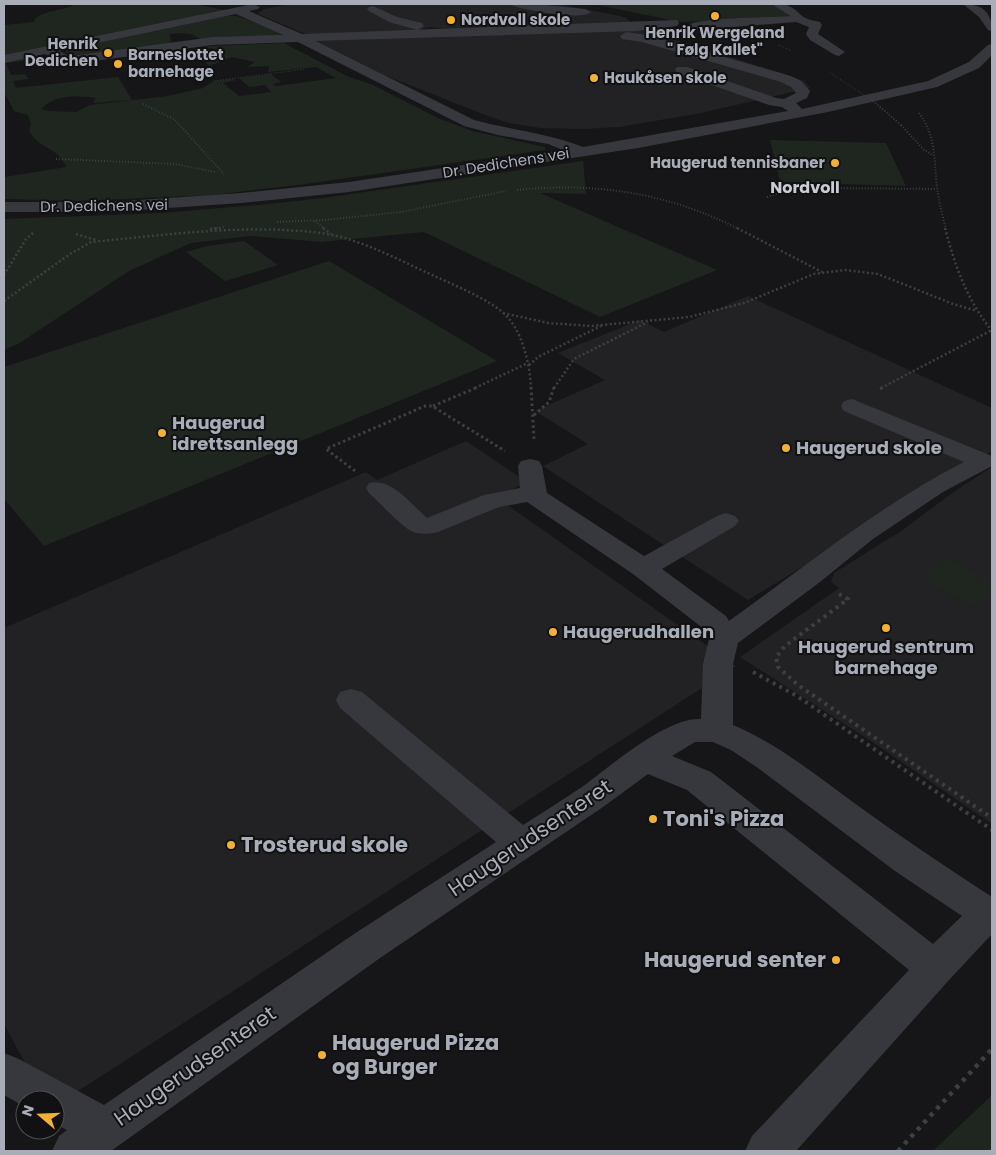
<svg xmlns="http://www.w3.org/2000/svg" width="996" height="1155" font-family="Poppins,sans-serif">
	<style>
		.built { fill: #222225 }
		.green { fill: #1e261f }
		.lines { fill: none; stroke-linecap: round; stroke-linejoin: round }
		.path-far5 { stroke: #3d3f44; stroke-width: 1; stroke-dasharray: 1 2; stroke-linecap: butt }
		.path-far4 { stroke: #3d3f44; stroke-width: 2; stroke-dasharray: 1 2; stroke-linecap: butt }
		.path-far3 { stroke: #3d3f44; stroke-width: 2.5; stroke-dasharray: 2 2.5; stroke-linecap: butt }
		.path-far2 { stroke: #3d3f44; stroke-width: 3; stroke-dasharray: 2.5 3; stroke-linecap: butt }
		.path-far1 { stroke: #3d3f44; stroke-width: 4; stroke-dasharray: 3 4.5; stroke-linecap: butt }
		.path { stroke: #3d3f44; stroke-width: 4.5; stroke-dasharray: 4 5.5; stroke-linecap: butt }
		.minor { fill: #37383d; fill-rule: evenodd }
		.path-bridge-far1 { stroke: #3d3f44; stroke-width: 1; stroke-dasharray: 1 2; stroke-linecap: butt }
		.path-bridge { stroke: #3d3f44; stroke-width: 2; stroke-dasharray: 1 2; stroke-linecap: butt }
		.poi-dot { fill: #f2b134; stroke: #111113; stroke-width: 2 }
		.labels { text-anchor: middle; stroke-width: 4; stroke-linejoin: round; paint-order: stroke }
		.far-poi-label { font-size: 15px; font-weight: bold; fill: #a8adb8; stroke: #111113; text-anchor: start }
		.far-street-label { font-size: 15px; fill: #a8adb8; stroke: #111113 }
		.far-neighbourhood-label { font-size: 16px; font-weight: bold; fill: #c9ccd4; stroke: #111113 }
		.poi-label { font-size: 18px; font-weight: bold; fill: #a8adb8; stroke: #111113; text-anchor: start }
		.near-poi-label { font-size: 21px; font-weight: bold; fill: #a8adb8; stroke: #111113; text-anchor: start }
		.near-street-label { font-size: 21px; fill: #a8adb8; stroke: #111113 }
	</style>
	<rect width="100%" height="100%" fill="#161618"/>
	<!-- built -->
	<path class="built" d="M 289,4 L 558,4 L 620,16 L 626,18 L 631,23 L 460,30 L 429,27 L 416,31 L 308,35 L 258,14 L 264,9 Z
		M 640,29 L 778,72 L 804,81 L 810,88 L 701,113 L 620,127 L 583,129 L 540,128 L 509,123 L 488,116 L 384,75 L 317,41 Z
		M 748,296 L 992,408 L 992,451 L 748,600 L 543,466 L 588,444 L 535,411 L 605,380 L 558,353 L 640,320 L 664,332 Z
		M 466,441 L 527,482 L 496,497 L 736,666 L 55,1106 L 55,1100 L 45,1100 L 4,1024 L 4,628 L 366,472 L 377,480 Z
		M 992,467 L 992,824 L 871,741 L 740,657 L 839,588 L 831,582 L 834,573 L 901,531 L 955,491 Z"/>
	<!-- green -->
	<path class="green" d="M 75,4 L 194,4 L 229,11 L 4,58 L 4,25 L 35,22 L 34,20 C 44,9 63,12 75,4 Z
		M 592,4 L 773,4 L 789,15 L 784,19 L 681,22 Z
		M 226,16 L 237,16 L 264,26 L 282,35 L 280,36 L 201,40 C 193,32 181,33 170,34 L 171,43 L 155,48 L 72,56 L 66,53 L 66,49 Z
		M 284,43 L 349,77 L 371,84 L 438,118 L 472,131 L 545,147 L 545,150 L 305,184 L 213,195 L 77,201 L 4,199 L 4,177 L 66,167 C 58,146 37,149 29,130 L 31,125 L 28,115 L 14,111 L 4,92 L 4,60 L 41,55 L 47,64 L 26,66 L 24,61 L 6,63 L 11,75 L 25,74 L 29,79 L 13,81 L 16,88 L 118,77 L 132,100 L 93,103 L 96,98 C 78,95 55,94 41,109 L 49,111 L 76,112 L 90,105 L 168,96 L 203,88 L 214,81 L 234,79 L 236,80 L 223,83 L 239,96 L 271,92 L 265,85 L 249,87 L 239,78 L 271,74 L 281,82 L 273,84 L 276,86 L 336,78 L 316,67 L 268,72 L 269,66 L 247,67 L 255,62 L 232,57 L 209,66 L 203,59 L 220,56 L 212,48 L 193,50 L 211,46 Z
		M 770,140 L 886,143 L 906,186 L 780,182 Z
		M 583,161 L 586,194 L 540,193 L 717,270 L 600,317 L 424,232 L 321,242 L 250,236 L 191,243 L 129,271 L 18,344 L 4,350 L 4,219 L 162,213 L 268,204 L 323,198 Z
		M 244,241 L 278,265 L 225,281 L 186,252 L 207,246 Z
		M 329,261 L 497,361 L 44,546 L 4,499 L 4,367 Z
		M 947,557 L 992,584 L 992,592 L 972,607 L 919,576 Z
		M 992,1094 L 992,1151 L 933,1151 L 992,1095 Z"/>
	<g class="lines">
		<!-- path-far5 -->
		<path class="path-far5" d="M 778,45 L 792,51
			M 214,81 L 306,69"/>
		<!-- path-far4 -->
		<path class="path-far4" d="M 143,104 L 174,119 L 224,174
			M 4,105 L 6,105
			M 919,113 C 936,135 934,160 937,187 C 939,201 942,215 946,229
			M 901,125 L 924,150 L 933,155
			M 56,159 L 175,164 L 215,172
			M 517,190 C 598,182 667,193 739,229
			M 767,197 L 790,190 L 806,188 L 937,189
			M 315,221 L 325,229
			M 277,222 L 324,220 L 401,212 L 506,191
			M 211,229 L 224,227"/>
		<!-- path-far3 -->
		<path class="path-far3" d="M 323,228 L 331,234
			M 737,228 L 822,272
			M 945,228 C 955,266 967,300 992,331
			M 210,229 L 220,228
			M 76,234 L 96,240
			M 4,275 L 26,239 L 33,233
			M 4,301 L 70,254 L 91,242 C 155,236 220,227 284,230 C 303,231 322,232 341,237 C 374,246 407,264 439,278 C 460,288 496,302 510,320 C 524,338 530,367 531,388
			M 503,313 L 548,323 L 591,326 L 689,317 L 744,303 L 814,274 L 845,270 L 878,274 L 953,304 L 977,311
			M 529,365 L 538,357 L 601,326
			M 475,388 L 528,363
			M 554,388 L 574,359 L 648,322
			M 881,388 L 992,330"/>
		<!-- path-far2 -->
		<path class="path-far2" d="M 531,387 L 534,439
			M 880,389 L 884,387
			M 433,406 L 478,387
			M 534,415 L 549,402 L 554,387
			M 355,471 L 326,449 L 425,406 L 432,406 L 505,451"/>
		<!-- path-far1 -->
		<path class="path-far1" d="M 839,594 L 848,599 L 785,646 L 776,657 L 778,667 L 798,685 L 992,818
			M 753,672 L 797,696 L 992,830"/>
		<!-- path -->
		<path class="path" d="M 898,1151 L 992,1049"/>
		<!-- minor -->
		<path class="minor" d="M 253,4 L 260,7 L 258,9 L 249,11 L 302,34 L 677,20 L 679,23 L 677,26 L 637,31 L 316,41 L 474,120 C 511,130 547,133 583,147 L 788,111 L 782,107 L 769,105 L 677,73 L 675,70 L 677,67 L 687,67 L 776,98 L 784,99 L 796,93 L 791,87 L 781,82 L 642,42 L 622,39 L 620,36 L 626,32 L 647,35 L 791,76 L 801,81 L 810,91 L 807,98 L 796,103 L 802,109 L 928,81 L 969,62 L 988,45 L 992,44 L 992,55 L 979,68 L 937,87 L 828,112 L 638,148 L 349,192 L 241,203 L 110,212 L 4,212 L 4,202 L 110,202 L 241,193 L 349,182 L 563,150 L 548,144 L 498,135 L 464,126 L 298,42 L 213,45 L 79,63 L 60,62 L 45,54 L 4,63 L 4,55 ZM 236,14 L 283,35 L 213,37 L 79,55 L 67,55 L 59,51 Z
			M 511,4 L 534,4 L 585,9 L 591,12 C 581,21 527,10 513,6 Z
			M 772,4 C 786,3 792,6 801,15 C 805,19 815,21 820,22 L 822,25 L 818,34 L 845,52 L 839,56 L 835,55 L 810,40 L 806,34 L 809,27 L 796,22 L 693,30 L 687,26 C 696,17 773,18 790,16 Z
			M 963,4 C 981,4 992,11 992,31 L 988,30 L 979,17 Z
			M 373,6 L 397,17 L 422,23 L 424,26 L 418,30 L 389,22 L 369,11 L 367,9 L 369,7 Z
			M 852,399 L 992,456 L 992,466 L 943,492 L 873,539 L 820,582 L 738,643 L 733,664 L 733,725 C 778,744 817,776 857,805 C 901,837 946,867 992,897 L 992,934 L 949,980 L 796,1151 L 745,1151 L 752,1136 L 909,970 L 687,790 L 648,774 L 603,807 L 380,958 L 111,1151 L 52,1151 L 59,1136 L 67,1130 L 55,1124 L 55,1100 L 25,1100 L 25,1107 L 4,1095 L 4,1053 L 19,1059 L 104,1105 L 354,934 L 496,842 L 340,708 L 336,700 L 340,692 L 351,689 L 362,692 L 523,825 C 543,812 563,800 582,787 C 611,766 666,717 701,719 L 703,664 L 709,639 L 704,629 L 633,574 L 527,502 L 499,507 L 438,532 C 430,534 419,535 411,531 C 399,524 380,503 369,493 L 366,488 L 369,483 C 391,477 411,504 427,518 L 484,495 L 520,488 L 518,466 L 521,461 L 530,459 L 539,461 L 542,466 L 547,493 L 644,556 L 717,516 L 726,513 L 735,516 L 739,521 L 735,526 L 662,569 L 726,616 L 729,621 C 806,566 880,505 964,462 L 844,411 L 841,406 L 844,401 ZM 695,742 L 713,742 L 731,750 L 758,768 L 895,871 L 962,916 L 933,944 L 711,772 L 672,756 Z"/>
		<!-- path-bridge-far1 -->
		<path class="path-bridge-far1" d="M 830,73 L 875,102"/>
		<!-- path-bridge -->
		<path class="path-bridge" d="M 873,101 L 901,125"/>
	</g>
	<!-- markers -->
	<g class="poi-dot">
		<circle cx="715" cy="16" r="5"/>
		<circle cx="451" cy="20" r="5"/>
		<circle cx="108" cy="53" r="5"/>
		<circle cx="118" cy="64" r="5"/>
		<circle cx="594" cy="78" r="5"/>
		<circle cx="835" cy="163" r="5"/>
		<circle cx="162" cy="433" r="5"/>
		<circle cx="786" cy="448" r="5"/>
		<circle cx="886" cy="628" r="5"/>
		<circle cx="553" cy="632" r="5"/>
		<circle cx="653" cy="819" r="5"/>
		<circle cx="231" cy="845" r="5"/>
		<circle cx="836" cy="960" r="5"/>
		<circle cx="322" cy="1055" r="5"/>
	</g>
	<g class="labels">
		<!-- far-poi labels -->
		<g class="far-poi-label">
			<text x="461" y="25">Nordvoll skole</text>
			<text x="715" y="38" text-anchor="middle">Henrik Wergeland<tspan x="715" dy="17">" Følg Kallet"</tspan></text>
			<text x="98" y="49" text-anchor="end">Henrik<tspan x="98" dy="17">Dedichen</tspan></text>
			<text x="128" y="60">Barneslottet<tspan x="128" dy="17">barnehage</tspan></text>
			<text x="604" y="83">Haukåsen skole</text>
			<text x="825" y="168" text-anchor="end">Haugerud tennisbaner</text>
		</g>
		<!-- far-street labels -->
		<g class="far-street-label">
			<text transform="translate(506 163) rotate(-9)" y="5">Dr. Dedichens vei</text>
			<text transform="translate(104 206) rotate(-1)" y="5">Dr. Dedichens vei</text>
		</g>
		<!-- far-neighbourhood labels -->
		<g class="far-neighbourhood-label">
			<text x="805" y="193">Nordvoll</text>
		</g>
		<!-- poi labels -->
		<g class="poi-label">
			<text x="172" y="429">Haugerud<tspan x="172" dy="21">idrettsanlegg</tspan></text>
			<text x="796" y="454">Haugerud skole</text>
			<text x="563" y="638">Haugerudhallen</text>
			<text x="886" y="653" text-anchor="middle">Haugerud sentrum<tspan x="886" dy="21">barnehage</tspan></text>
		</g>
		<!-- near-poi labels -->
		<g class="near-poi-label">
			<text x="663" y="826">Toni's Pizza</text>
			<text x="241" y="852">Trosterud skole</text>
			<text x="826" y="967" text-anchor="end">Haugerud senter</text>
			<text x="332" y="1050">Haugerud Pizza<tspan x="332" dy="24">og Burger</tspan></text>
		</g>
		<!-- near-street labels -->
		<g class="near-street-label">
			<text transform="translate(530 838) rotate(-34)" y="7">Haugerudsenteret</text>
			<text transform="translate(195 1066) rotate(-35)" y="7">Haugerudsenteret</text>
		</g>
	</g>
	<!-- border -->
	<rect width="996" height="1155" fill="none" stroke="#a8adb8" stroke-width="10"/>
	<!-- north arrow -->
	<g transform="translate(40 1115) rotate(289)"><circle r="24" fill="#111113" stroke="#4d4f55"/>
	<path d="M0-4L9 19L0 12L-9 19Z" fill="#f2b134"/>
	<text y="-8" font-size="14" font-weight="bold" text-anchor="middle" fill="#a8adb8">N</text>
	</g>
</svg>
